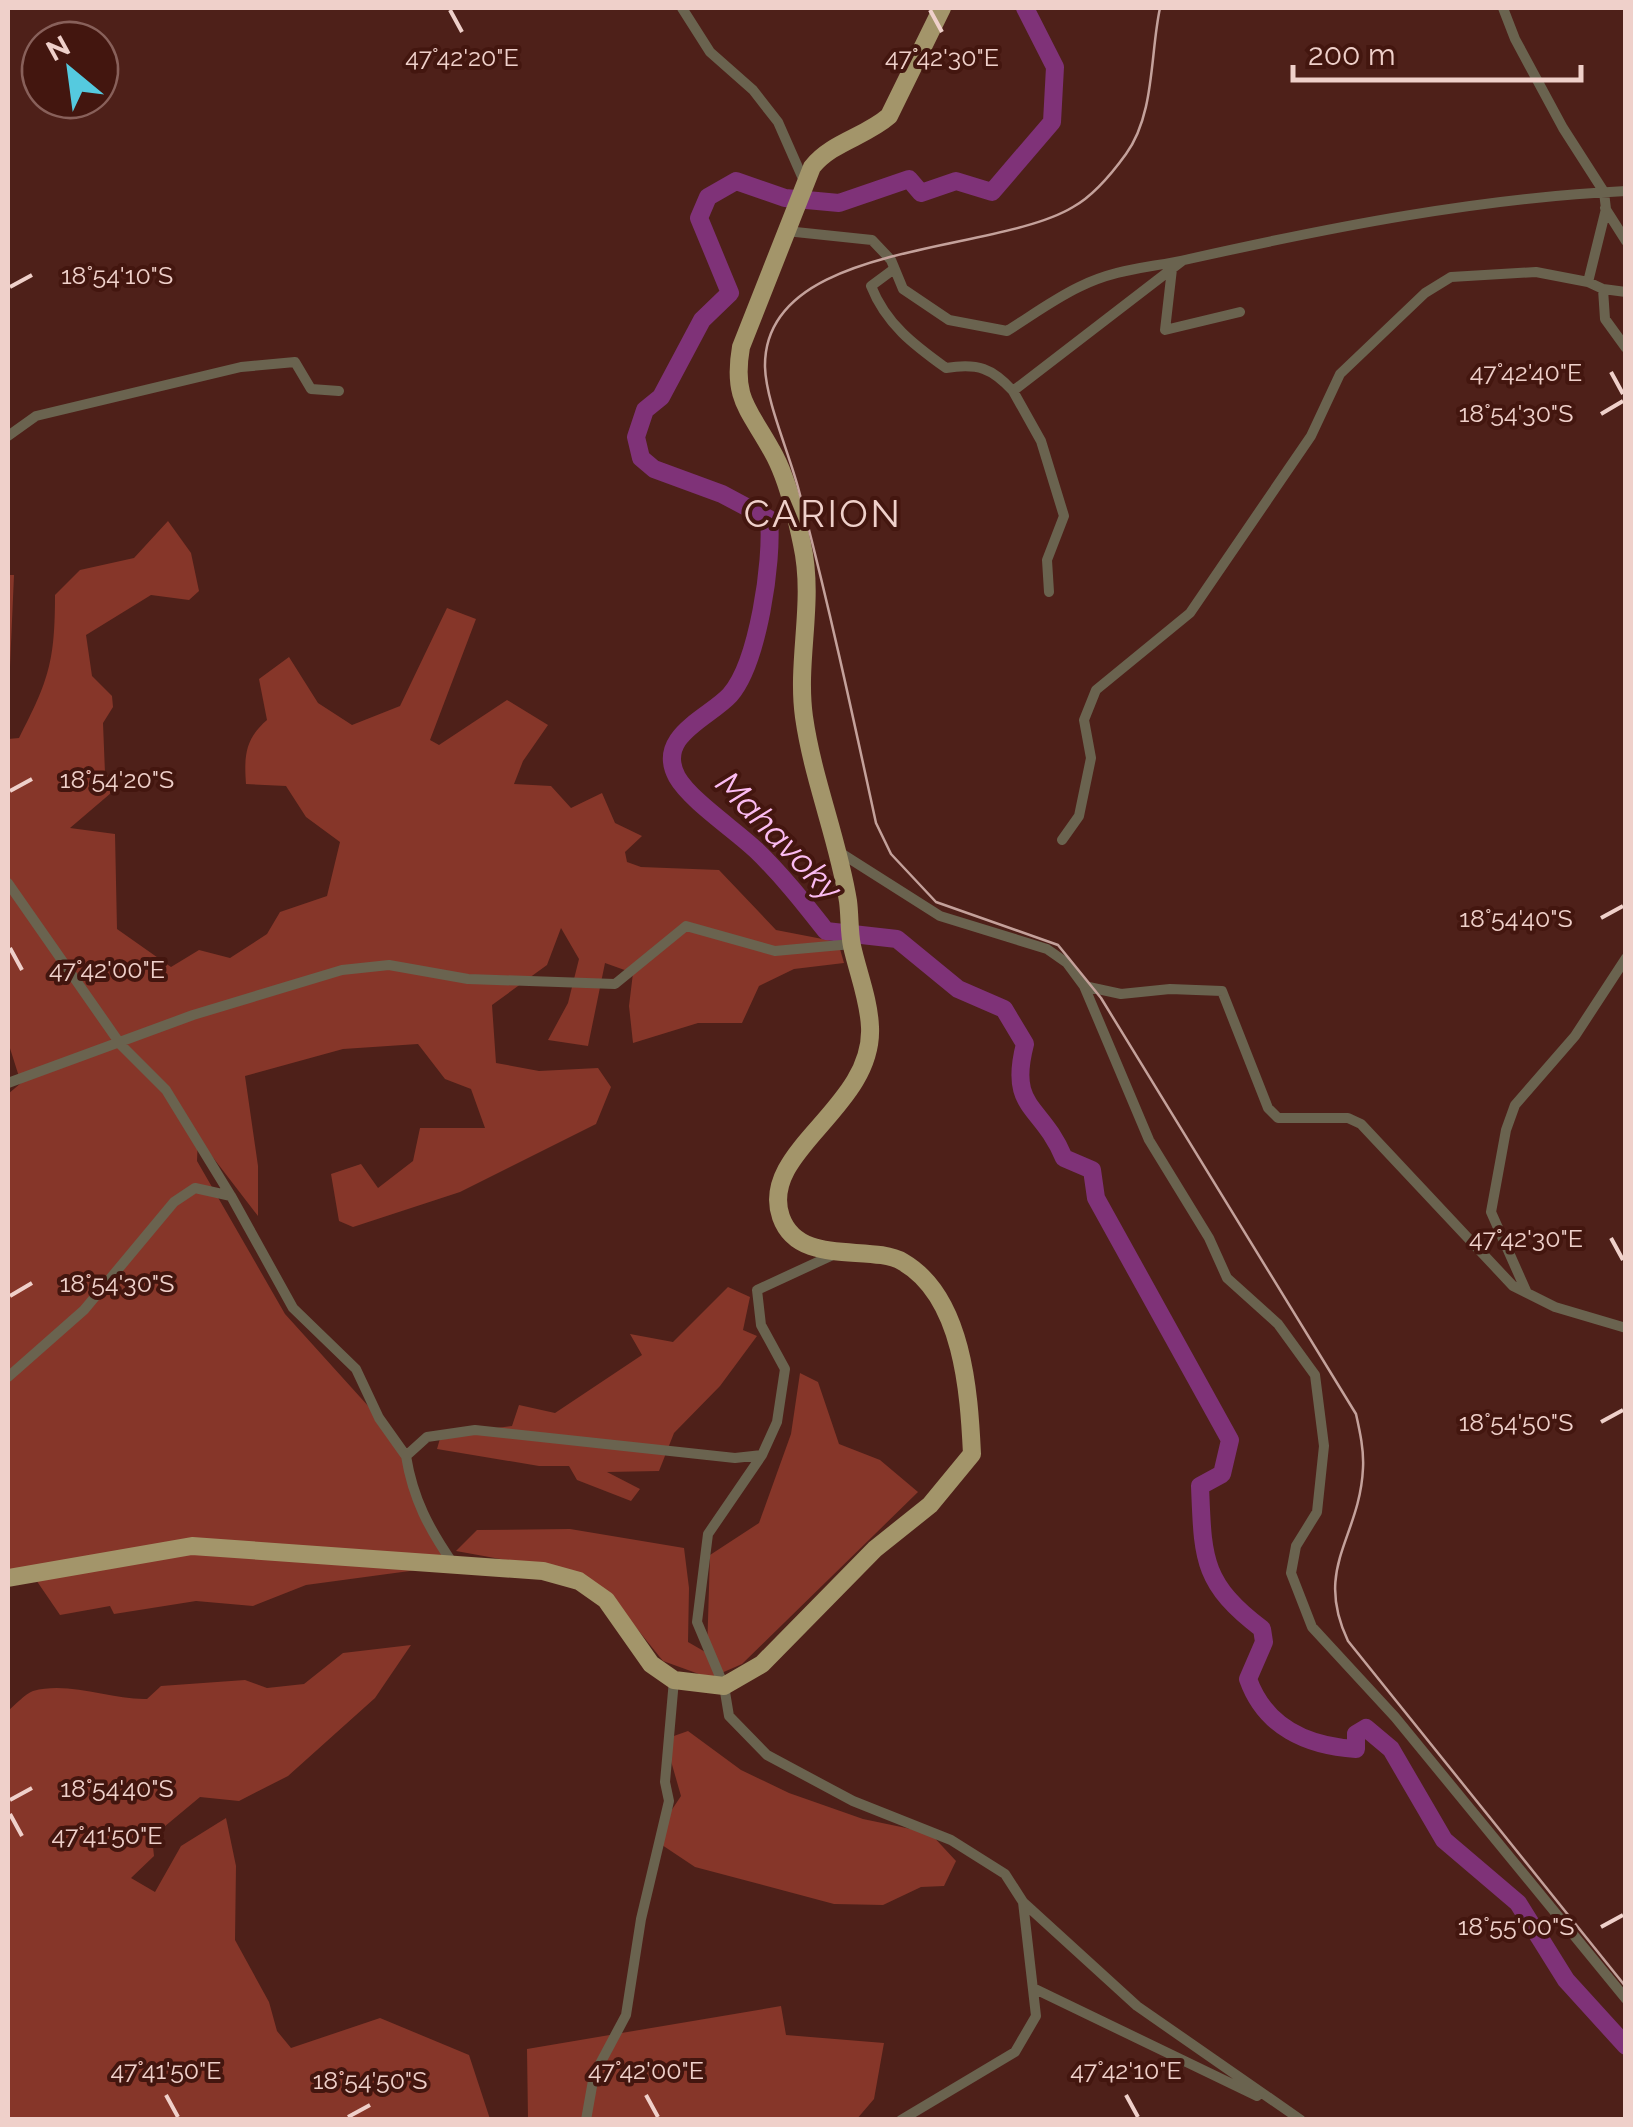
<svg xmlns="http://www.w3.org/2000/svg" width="1633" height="2127" font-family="Raleway,sans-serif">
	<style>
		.green { fill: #863629 }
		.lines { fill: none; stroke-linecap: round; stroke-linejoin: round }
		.river { stroke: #7f3278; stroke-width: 18 }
		.minor { stroke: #6a634f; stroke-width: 10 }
		.primary { stroke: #a3956a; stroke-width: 18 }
		.rail { stroke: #c4a19b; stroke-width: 2.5 }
		.ticks { fill: none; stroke: #efd0ca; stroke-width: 4 }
		.labels { text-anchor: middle; stroke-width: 8; stroke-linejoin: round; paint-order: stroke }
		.water-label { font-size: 35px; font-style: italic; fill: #fbbcf2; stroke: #43160f }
		.quarter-label { font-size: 38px; letter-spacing: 2.5px; fill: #efd0ca; stroke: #43160f }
		.ticks-label { font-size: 25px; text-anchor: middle; fill: #efd0ca; stroke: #43160f; stroke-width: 8; stroke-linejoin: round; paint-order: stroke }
	</style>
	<rect width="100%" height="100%" fill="#4e2019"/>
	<!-- green -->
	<path class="green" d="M 168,521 L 191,553 L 199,591 L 189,600 L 151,595 L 86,635 L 92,676 L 112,696 L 113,707 L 103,723 L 105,773 L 118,787 L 70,828 L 115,834 L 117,929 L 171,967 L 199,950 L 230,958 L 267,934 L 280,912 L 327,896 L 340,842 L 306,817 L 286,786 L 246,784 C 244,756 245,739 267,720 L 259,679 L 289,657 L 318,703 L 352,725 L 400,706 L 447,608 L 476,619 L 430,740 L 439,745 L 507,700 L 548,725 L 523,761 L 514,784 L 551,786 L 571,808 L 602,793 L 615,823 L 642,836 L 625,852 L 627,862 L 641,867 L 719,870 L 776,930 L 838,942 L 844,963 L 794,969 L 759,986 L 742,1023 L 698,1023 L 633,1043 L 629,1006 L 633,973 L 605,963 L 588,1046 L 548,1040 L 568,1003 L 579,959 L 561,928 L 547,965 L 492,1005 L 496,1063 L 539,1071 L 598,1068 L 611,1087 L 596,1124 L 460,1192 L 353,1227 L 339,1221 L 331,1174 L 361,1164 L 378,1188 L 413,1161 L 420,1128 L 485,1128 L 471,1089 L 445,1079 L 418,1044 L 343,1049 L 245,1076 L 258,1166 L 258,1216 L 198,1138 L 197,1161 L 285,1314 L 379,1418 L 406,1456 L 426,1525 L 454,1565 L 306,1585 L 253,1606 L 196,1601 L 114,1614 L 110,1606 L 60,1615 L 32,1574 L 8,1578 L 8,1094 L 21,1083 L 8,1042 L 8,739 L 19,738 C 49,680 55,661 55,595 L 80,570 L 134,558 Z
		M 8,575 L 14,575 L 8,713 Z
		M 728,1287 L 750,1297 L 743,1330 L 757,1336 L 720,1386 L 674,1433 L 659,1471 L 607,1472 L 640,1489 L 631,1501 L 577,1480 L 569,1466 L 539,1466 L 437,1449 L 441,1435 L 512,1426 L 519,1405 L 555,1413 L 642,1355 L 630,1334 L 673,1342 Z
		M 800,1373 L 818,1382 L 839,1444 L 880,1460 L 918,1492 L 742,1664 L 710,1678 L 663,1661 L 609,1594 L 577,1573 L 456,1551 L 477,1530 L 570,1529 L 684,1548 L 689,1588 L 688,1642 L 707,1653 L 710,1555 L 759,1523 L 791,1434 Z
		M 411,1645 L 375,1698 L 288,1776 L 239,1801 L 200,1797 L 152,1837 L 154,1856 L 131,1878 L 155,1892 L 181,1846 L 226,1818 L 236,1866 L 235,1940 L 269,2002 L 277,2031 L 291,2048 L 380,2018 L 469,2055 L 490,2119 L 8,2119 L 8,1711 C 15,1705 25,1694 33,1691 C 70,1681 111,1700 147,1699 L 161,1686 L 245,1680 L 267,1688 L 304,1684 L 343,1653 Z
		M 688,1731 L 741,1770 L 789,1793 L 863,1819 L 930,1833 L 956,1861 L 944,1886 L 921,1887 L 883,1905 L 834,1904 L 695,1867 L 662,1845 L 671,1811 L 681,1796 L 671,1761 L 671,1737 Z
		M 781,2006 L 786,2035 L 884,2043 L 874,2099 L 856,2120 L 528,2119 L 527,2049 Z"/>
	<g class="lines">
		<!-- river -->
		<path class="river" d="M 1025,8 L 1055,67 L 1052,122 L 992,192 L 956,181 L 921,193 L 909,179 L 839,203 L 785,198 L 736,181 L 708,197 L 699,218 L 730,293 L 702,320 L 661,397 L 645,410 L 636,437 L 641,458 L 654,469 L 722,494 L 769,519 C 773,561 758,663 730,695 C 709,718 655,736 677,777 C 690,800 735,830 756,850 C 782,875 804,903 826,931 L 897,939 L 958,989 L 1004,1009 L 1025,1044 C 1008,1110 1041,1103 1064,1158 L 1092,1170 L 1096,1198 L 1230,1440 L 1222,1474 L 1200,1486 C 1203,1557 1201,1583 1262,1629 L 1264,1642 L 1248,1679 C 1265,1727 1307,1746 1356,1749 L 1356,1734 L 1366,1728 L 1391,1749 L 1444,1840 L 1518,1903 L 1566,1980 L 1626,2046"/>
		<!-- minor -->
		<path class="minor" d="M 682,8 L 710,52 L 753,90 L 778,122 L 804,181
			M 1605,208 L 1626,241
			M 786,231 L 872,240 L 891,260 L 903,289 L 949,320 L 1007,331 C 1031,316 1054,299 1079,287 C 1117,268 1150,268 1189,259 C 1332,227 1479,198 1626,191
			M 894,269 L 871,286 C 886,324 914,345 946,368 C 978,363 992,368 1013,391 L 1182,261
			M 1172,269 L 1165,330 L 1240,312
			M 1588,282 L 1603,289 L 1605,319 L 1626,348
			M 1603,289 L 1626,292
			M 1013,391 L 1041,441 L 1064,516 L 1047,560 L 1049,592
			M 8,436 L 36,416 L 241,367 L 295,362 L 311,389 L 339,391
			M 1062,840 L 1079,816 L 1091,758 L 1084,720 L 1096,690 L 1190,613 L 1311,436 L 1340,374 L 1425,293 L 1451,277 L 1536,272 L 1588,282 L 1606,209 L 1604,192 L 1563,128 L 1515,39 L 1503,8
			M 836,850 L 940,916 L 1047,949 L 1067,963 L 1084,986 L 1149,1140 L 1209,1238 L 1227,1278 L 1278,1324 L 1315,1375 L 1324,1446 L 1317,1512 L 1296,1546 L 1291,1573 L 1312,1627 L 1395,1717 L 1626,1999
			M 8,883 L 121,1045 L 166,1090 L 231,1196
			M 1626,958 L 1575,1036 L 1515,1105 L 1506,1130 L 1491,1212 L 1527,1293 L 1555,1307 L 1626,1328
			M 1084,986 L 1121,994 L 1170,989 L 1222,991 L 1268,1108 L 1278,1118 L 1348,1118 L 1361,1124 L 1513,1286 L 1527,1293
			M 8,1083 L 193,1015 L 342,970 L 389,965 L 468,979 L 615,984 L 686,926 L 775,951 L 852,944
			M 835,1254 L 757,1290 L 761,1325 L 785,1369 L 777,1422 L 762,1455 L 708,1534 L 697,1622 L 724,1686 L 729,1716 L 767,1755 L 853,1801 L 951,1840 L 1005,1874 L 1023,1902 L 1036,2016 L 1015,2052 L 901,2120
			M 8,1377 L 84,1310 L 174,1202 L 195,1188 L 231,1196 L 293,1308 L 356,1369 L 379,1418 L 406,1456
			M 454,1565 C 429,1529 413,1499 406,1456 L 427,1437 L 475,1430 L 735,1458 L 762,1455
			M 1024,1903 L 1137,2006 L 1301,2120
			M 1033,1988 L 1257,2096
			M 586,2120 L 594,2075 L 626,2015 L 641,1919 L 669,1801 L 665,1782 L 674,1680"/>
		<!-- primary -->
		<path class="primary" d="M 8,1578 L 192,1546 L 543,1571 L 579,1581 L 606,1600 L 651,1664 L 674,1680 L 724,1686 L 762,1664 L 875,1549 L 930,1505 L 972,1454 C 969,1392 963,1297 903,1262 C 871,1243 799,1268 781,1217 C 758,1151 874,1108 870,1027 C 869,1000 858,973 852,946 C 849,932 850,916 848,901 C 838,839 813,780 804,717 C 796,660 815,602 802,544 C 796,515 787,477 772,451 C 749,409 732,399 741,347 L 812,167 C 832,142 865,137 889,116 L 942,8"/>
		<!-- rail -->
		<path class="rail" d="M 1160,8 C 1150,54 1155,114 1126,154 C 1113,172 1093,196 1073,207 C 994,255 763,240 765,367 C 766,402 790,455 799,491 C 828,601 852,712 876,823 L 891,854 L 936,902 L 1058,945 L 1101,998 L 1356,1414 C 1360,1432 1364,1450 1363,1468 C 1360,1538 1313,1567 1348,1641 L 1626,1987"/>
	</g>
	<!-- ticks -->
	<path class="ticks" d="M 450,10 L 462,32M 930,10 L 942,32M 10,287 L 32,275M 1611,372 L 1623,394M 1601,414 L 1623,401M 10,791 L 32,779M 1601,918 L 1623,906M 10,948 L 22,970M 1611,1238 L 1623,1260M 10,1296 L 32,1283M 1601,1422 L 1623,1410M 10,1800 L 32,1788M 10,1814 L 22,1836M 1601,1927 L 1623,1915M 166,2095 L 178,2117M 646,2095 L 658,2117M 1126,2095 L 1138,2117M 348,2117 L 370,2105"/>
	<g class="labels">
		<!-- water labels -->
		<g class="water-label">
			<text transform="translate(779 836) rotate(46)" y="12">Mahavoky</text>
		</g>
		<!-- quarter labels -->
		<g class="quarter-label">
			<text x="823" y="527">CARION</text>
		</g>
	</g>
	<g class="ticks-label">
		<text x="462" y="66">47°42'20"E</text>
		<text x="942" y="66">47°42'30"E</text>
		<text x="117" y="284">18°54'10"S</text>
		<text x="1526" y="381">47°42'40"E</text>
		<text x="1516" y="422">18°54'30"S</text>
		<text x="117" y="788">18°54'20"S</text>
		<text x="1516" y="927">18°54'40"S</text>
		<text x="107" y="978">47°42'00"E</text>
		<text x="1526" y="1247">47°42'30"E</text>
		<text x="117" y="1292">18°54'30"S</text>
		<text x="1516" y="1431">18°54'50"S</text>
		<text x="117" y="1797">18°54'40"S</text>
		<text x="107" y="1844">47°41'50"E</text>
		<text x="1516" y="1935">18°55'00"S</text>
		<text x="166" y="2079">47°41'50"E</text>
		<text x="646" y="2079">47°42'00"E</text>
		<text x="1126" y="2079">47°42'10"E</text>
		<text x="370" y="2089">18°54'50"S</text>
	</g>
	<!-- border -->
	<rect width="1633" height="2127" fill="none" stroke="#efd0ca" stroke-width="20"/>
	<!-- north arrow -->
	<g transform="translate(70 70) rotate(331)"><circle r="48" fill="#43160f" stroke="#88605a" stroke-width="2.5"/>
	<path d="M0-8L18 38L0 25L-18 38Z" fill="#55cadf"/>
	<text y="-15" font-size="28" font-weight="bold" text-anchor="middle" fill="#efd0ca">N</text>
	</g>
	<!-- scale -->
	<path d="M1293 65v15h288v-15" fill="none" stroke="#efd0ca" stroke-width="5"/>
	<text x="1308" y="65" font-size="30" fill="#efd0ca" stroke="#43160f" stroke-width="8" paint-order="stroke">200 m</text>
</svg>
